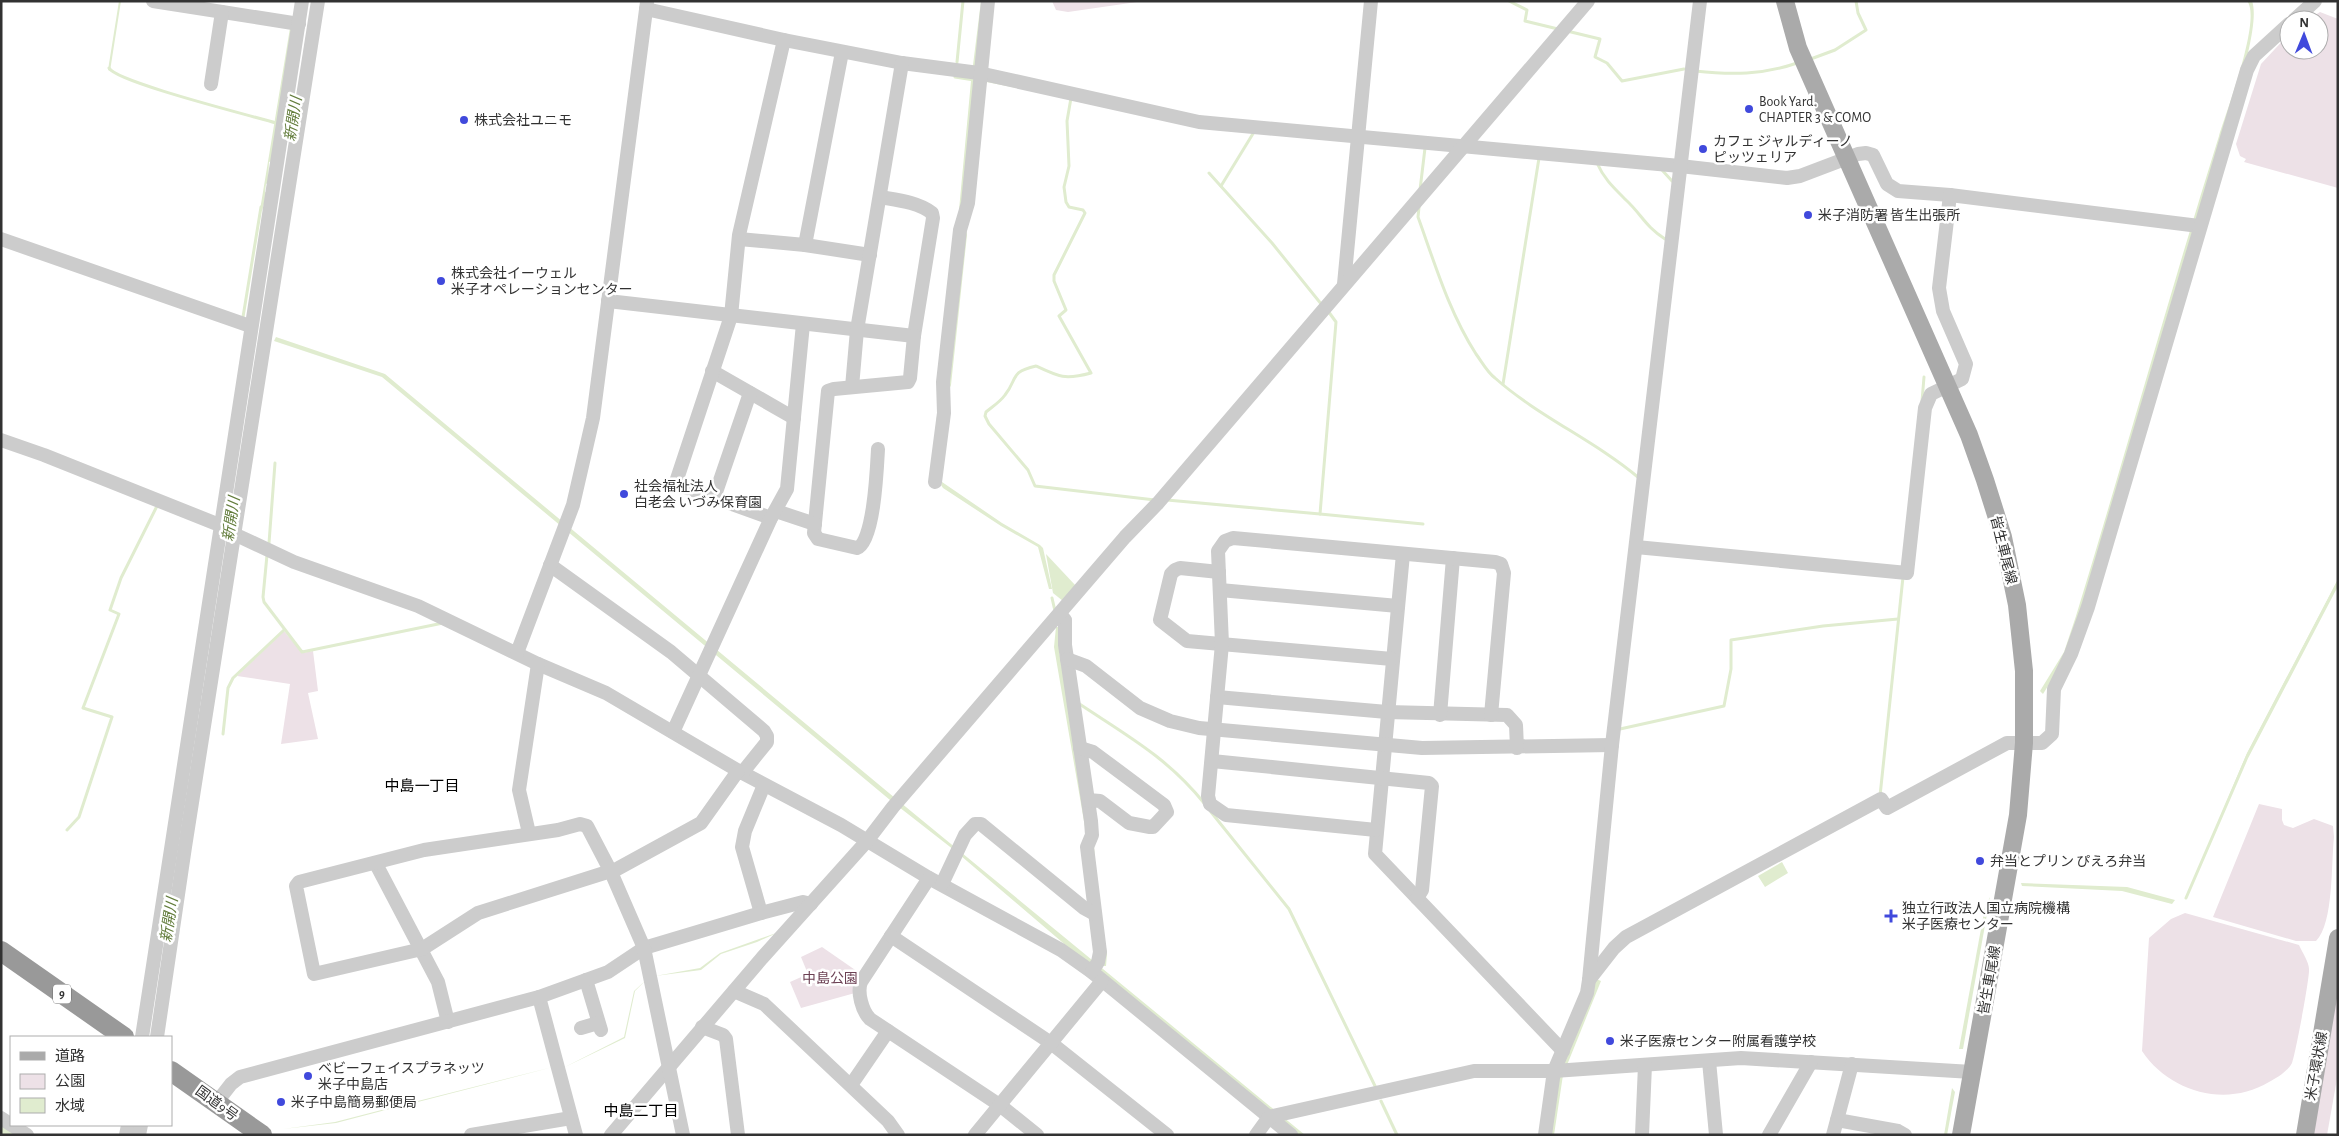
<svg xmlns="http://www.w3.org/2000/svg" width="2339" height="1136" font-family="'Alegreya Sans','Noto Sans JP',sans-serif">
<style>
.green{fill:#ede1e7}
.water{fill:#e0eccf}
.lines{fill:none;stroke-linecap:round;stroke-linejoin:round}
.stream{stroke:#e0eccf;stroke-width:3}
.river{stroke:#e0eccf;stroke-width:18}
.minor{stroke:#ccc;stroke-width:14}
.major{stroke:#aaa;stroke-width:18}
.highway{stroke:#999;stroke-width:20}
.poi-dot{fill:#4049dc;stroke:#fff;stroke-width:2}
.labels{text-anchor:middle;stroke-width:5;stroke-linejoin:round;paint-order:stroke}
.shield{fill:#fff;stroke:#707070;stroke-width:1}
.shield-label{font-size:12px;font-weight:bold;fill:#323232}
.poi-label{font-size:14px;fill:#323232;stroke:#fff;text-anchor:start}
.street-label{font-size:14px;fill:#323232;stroke:#fff}
.park-label{font-size:14px;fill:#6c4154;stroke:#fff}
.water-label{font-size:15px;font-style:italic;fill:#637d3c;stroke:#fff}
.neighbourhood-label{font-size:15px;fill:#000;stroke:#fff}
</style>
<rect width="100%" height="100%" fill="#fff"/>
<!-- green -->
<g class="green">
<path d="M1052 1H1144L1068 12 1056 10Z"/>
<path d="M2320 12 2338 19V188L2244 162 2246 159 2240 156 2236 144 2261 64 2289 34V50H2319V20H2307Z"/>
<path d="M284 631 302 653 313 651 318 691 308 693 318 739 281 744 290 684 237 676Z"/>
<path d="M2259 804 2282 809V820L2284 825 2293 828 2314 819 2333 826 2334 837C2331 863 2334 923 2316 941H2296L2213 917Z"/>
<path d="M2185 913 2299 945C2302 952 2309 962 2309 969 2310 977 2295 1056 2292 1063 2288 1071 2277 1078 2269 1082 2226 1108 2169 1092 2142 1051L2149 938 2171 919Z"/>
<path d="M822 947 861 974 855 993 801 1008 790 982 808 974 801 957Z"/>
<path d="M2338 969V1073L2327 1135H2310Z"/>
</g>
<!-- water -->
<g class="water">
<path d="M119 1H121L110 71 108 70Z"/>
<path d="M981 1 979 69 1058 96 976 80 963 210 967 235 951 385 942 408 930 478 938 407 962 235 959 210 971 81Z"/>
<path d="M2247 1H2252C2263 29 2220 145 2209 180 2177 283 2148 388 2118 492 2098 560 2083 634 2043 694L2040 691 2064 652 2076 616C2125 456 2169 295 2219 136 2226 113 2262 18 2247 1Z"/>
<path d="M290 28 293 29 272 161 269 162 268 183 266 184 265 192 267 193 262 211 260 210Z"/>
<path d="M276 337 385 374 895 798 1305 1135H1298L1076 954 954 850 890 800 382 377 274 341Z"/>
<path d="M942 482 1002 523 1040 545 1043 548 1052 589H1049L1038 547 1001 526 943 488 941 485Z"/>
<path d="M1046 554 1076 586 1063 601 1053 593Z"/>
<path d="M2338 579V581L2255 740 2188 893 2247 753Z"/>
<path d="M1056 627H1060L1059 651 1094 845 1097 894 1107 954 1106 966H1103L1086 833 1054 647Z"/>
<path d="M1782 862 1788 873 1765 887 1758 876Z"/>
<path d="M2021 883 2127 887 2175 900 2172 904 2122 891 2022 886Z"/>
<path d="M1990 897 1963 1049H1959L1985 907Z"/>
<path d="M779 932 757 942 721 954 701 970 655 976 700 968 720 953Z"/>
<path d="M1596 979 1601 981 1563 1075 1554 1135H1549L1562 1062Z"/>
<path d="M646 980 635 991 625 1038 563 1068 624 1037 634 991Z"/>
<path d="M553 1067 410 1104V1103Z"/>
<path d="M1952 1088 1955 1092 1947 1135H1944Z"/>
<path d="M397 1106V1107L336 1123 283 1129 335 1122Z"/>
</g>
<g class="lines">
<!-- stream -->
<g class="stream">
<path d="M1509 1 1527 10 1525 21 1558 29"/>
<path d="M1567 31 1600 39 1595 57 1607 63 1622 81 1684 69"/>
<path d="M1808 60 1835 50 1866 30 1858 13 1856 1"/>
<path d="M957 62 963 1"/>
<path d="M109 68C116 82 253 116 276 123"/>
<path d="M1695 71C1731 75 1763 75 1797 63"/>
<path d="M955 77 974 80"/>
<path d="M1071 98 1067 121 1069 166 1064 187 1066 202 1069 207 1083 210 1085 213 1054 275V281L1066 310 1059 316 1091 373C1065 380 1059 377 1036 366 1009 372 1018 379 1005 395 1000 402 992 407 986 412L985 416 989 424 1028 470 1035 486 1155 500"/>
<path d="M1597 163C1604 179 1614 188 1626 200 1642 215 1645 226 1665 239"/>
<path d="M1662 170 1672 181"/>
<path d="M1209 173 1272 243 1322 305"/>
<path d="M1221 186 1254 132"/>
<path d="M1420 190 1425 148"/>
<path d="M1419 207 1418 217C1435 264 1449 312 1476 354 1482 362 1487 372 1495 378 1539 417 1594 440 1639 478"/>
<path d="M1328 311 1336 322 1320 514 1423 524"/>
<path d="M243 317 261 207"/>
<path d="M1503 384 1539 158"/>
<path d="M1922 401 1924 377"/>
<path d="M1167 500 1320 514"/>
<path d="M269 543 275 463"/>
<path d="M267 555 263 597 264 602 302 652 443 623"/>
<path d="M1052 598 1055 611"/>
<path d="M1078 703C1126 735 1167 757 1204 803"/>
<path d="M1620 729 1724 706 1731 669V640L1823 626 1898 619"/>
<path d="M223 734 228 688 233 678 284 630"/>
<path d="M1880 796 1903 577"/>
<path d="M1211 812 1289 909 1375 1086"/>
<path d="M67 830 79 817 112 717 83 708 119 614 110 610 121 578 157 506"/>
<path d="M2186 898 2247 757 2338 583"/>
<path d="M1381 1101 1397 1135"/>
</g>
<!-- river -->
<path class="river" d="M1 1130 9 1135"/>
<!-- minor -->
<g class="minor">
<path d="M153 1 299 24"/>
<path d="M646 9 784 40 902 63 979 73 1199 122 1680 166 1787 178 1800 176 1858 154 1866 153 1873 155 1887 184 1898 191 1950 195 2199 226"/>
<path d="M2294 20 2315 1"/>
<path d="M211 84 222 12"/>
<path d="M1 239 250 326"/>
<path d="M739 239 805 245 842 52"/>
<path d="M805 245 870 255"/>
<path d="M1344 284 1371 1"/>
<path d="M608 301 914 336 933 218 932 213C918 202 897 200 880 197"/>
<path d="M712 371 794 418"/>
<path d="M852 387 857 330 902 63"/>
<path d="M1 440 44 455 222 526 234 534 294 562 418 606 538 664 606 693 737 770 841 825 929 878 1061 950 1092 972 1291 1135"/>
<path d="M878 449C877 467 874 543 857 548L818 539 814 533 828 391 834 389 908 382 910 378 914 336"/>
<path d="M935 482 944 413 943 382 960 230 968 203 988 1"/>
<path d="M714 498 750 393"/>
<path d="M776 511 815 524"/>
<path d="M771 518 679 485 676 482 731 316 739 235 784 40"/>
<path d="M1636 547 1907 573 1925 408 1931 394 1962 379 1966 364 1943 311 1939 288 1950 195"/>
<path d="M1403 554 1375 854 1563 1051"/>
<path d="M550 565 671 652 764 731 767 736V742L742 773"/>
<path d="M1219 572 1180 568 1175 570 1171 574 1160 620 1187 641 1392 659"/>
<path d="M1220 590 1398 606"/>
<path d="M1060 614 1065 620V645L1091 821 1092 835 1087 847 1100 952 1098 962 1092 972"/>
<path d="M517 653 573 505 593 418 647 2"/>
<path d="M1067 659 1086 666 1140 708 1170 721 1199 728 1422 748 1612 745"/>
<path d="M1217 697 1387 712 1507 715 1516 725 1517 748"/>
<path d="M1440 715 1453 558"/>
<path d="M673 732 771 518 787 489 803 324"/>
<path d="M1080 748 1093 752 1164 805 1167 812 1153 827H1150L1129 823 1100 801 1088 800"/>
<path d="M1212 761 1429 783 1432 786 1422 890 1417 898"/>
<path d="M1376 830 1226 815 1210 804 1208 796 1222 644 1218 551 1225 541 1233 538 1495 562 1501 564 1504 573 1491 715"/>
<path d="M529 833 519 790 538 664"/>
<path d="M376 864 438 982 448 1022"/>
<path d="M929 878 861 982C857 992 862 1011 870 1019L1001 1106 1037 1135"/>
<path d="M942 884 965 835 975 824H981L1084 908 1095 914"/>
<path d="M761 913 742 847 745 831 764 785"/>
<path d="M891 936 1051 1043 1167 1135"/>
<path d="M586 980 601 1030"/>
<path d="M1589 980 1614 948 1626 937 1881 799 1887 808 2007 743H2042L2052 734 2054 689 2071 654 2088 607 2247 70 2254 56 2289 24"/>
<path d="M734 991 764 1004 888 1121 898 1135"/>
<path d="M539 997 576 1135"/>
<path d="M702 1027 723 1035 726 1039 738 1135"/>
<path d="M581 1028 598 1023"/>
<path d="M142 1037 302 1"/>
<path d="M157 1037 185 847 318 1"/>
<path d="M1709 1061 1716 1135"/>
<path d="M851 1085 888 1031"/>
<path d="M217 1102 231 1084 240 1077 539 997 608 972 644 948 761 913 803 902 811 904"/>
<path d="M1 1118 27 1135"/>
<path d="M1837 1120 1898 1131 1905 1135"/>
<path d="M126 1135 128 1125"/>
<path d="M139 1135 141 1125"/>
<path d="M471 1135 571 1118"/>
<path d="M611 1135 762 958 867 841 893 807 1125 537 1158 503 1588 1"/>
<path d="M683 1135 644 948 611 872 587 826 580 824 558 830 424 850 299 882 296 886 314 974 422 949 478 913 617 869 701 823 738 771"/>
<path d="M975 1135 1102 981"/>
<path d="M1256 1135 1269 1117 1474 1071H1554L1741 1058 1972 1072"/>
<path d="M1545 1135 1554 1071 1587 993 1589 980 1612 745 1700 1"/>
<path d="M1642 1135 1645 1065"/>
<path d="M1769 1135 1811 1062"/>
<path d="M1833 1135 1852 1064"/>
</g>
<!-- major -->
<g class="major">
<path d="M1785 1 1798 48 1969 435 1985 480 2003 537 2017 605 2024 671V743L2018 815 1961 1135"/>
<path d="M2305 1135 2338 938"/>
</g>
<!-- highway -->
<g class="highway">
<path d="M1 951 124 1037"/>
<path d="M171 1071 262 1135"/>
</g>
</g>
<!-- markers -->
<g class="poi-dot">
<circle cx="1749" cy="109" r="5"/>
<circle cx="464" cy="120" r="5"/>
<circle cx="1703" cy="149" r="5"/>
<circle cx="1808" cy="215" r="5"/>
<circle cx="441" cy="281" r="5"/>
<circle cx="624" cy="494" r="5"/>
<circle cx="1980" cy="861" r="5"/>
<path d="M1888.5 908.5h5v5h5v5h-5v5h-5v-5h-5v-5h5z"/>
<circle cx="1610" cy="1041" r="5"/>
<circle cx="308" cy="1076" r="5"/>
<circle cx="281" cy="1102" r="5"/>
</g>
<g class="labels">
<!-- shield labels -->
<rect class="shield" x="53" y="984.5" width="18" height="19" rx="4"/>
<g class="shield-label">
<text x="62" y="998">9</text>
</g>
<!-- poi labels -->
<g class="poi-label">
<text x="1759" y="106">Book Yard.<tspan x="1759" dy="16">CHAPTER 3 &amp; COMO</tspan></text>
<text x="474" y="125">株式会社ユニモ</text>
<text x="1713" y="146">カフェ ジャルディーノ<tspan x="1713" dy="16">ピッツェリア</tspan></text>
<text x="1818" y="220">米子消防署 皆生出張所</text>
<text x="451" y="278">株式会社イーウェル<tspan x="451" dy="16">米子オペレーションセンター</tspan></text>
<text x="634" y="491">社会福祉法人<tspan x="634" dy="16">白老会 いづみ保育園</tspan></text>
<text x="1990" y="866">弁当とプリン ぴえろ弁当</text>
<text x="1902" y="913">独立行政法人国立病院機構<tspan x="1902" dy="16">米子医療センター</tspan></text>
<text x="1620" y="1046">米子医療センター附属看護学校</text>
<text x="318" y="1073">ベビーフェイスプラネッツ<tspan x="318" dy="16">米子中島店</tspan></text>
<text x="291" y="1107">米子中島簡易郵便局</text>
</g>
<!-- street labels -->
<g class="street-label">
<text transform="translate(2004 550) rotate(76)" y="5">皆生車尾線</text>
<text transform="translate(1989 980) rotate(-80)" y="5">皆生車尾線</text>
<text transform="translate(2316 1066) rotate(-80)" y="5">米子環状線</text>
<text transform="translate(217 1103) rotate(36)" y="5">国道9号</text>
</g>
<!-- park labels -->
<g class="park-label">
<text x="830" y="983">中島公園</text>
</g>
<!-- water labels -->
<g class="water-label">
<text transform="translate(293 119) rotate(-81)" y="5">新開川</text>
<text transform="translate(231 519) rotate(-81)" y="5">新開川</text>
<text transform="translate(169 920) rotate(-81)" y="5">新開川</text>
</g>
<!-- neighbourhood labels -->
<g class="neighbourhood-label">
<text x="422" y="791">中島一丁目</text>
<text x="641" y="1116">中島二丁目</text>
</g>
</g>
<!-- border -->
<rect width="2339" height="1136" fill="none" stroke="#323232" stroke-width="5"/>
<!-- legend -->
<rect x="10" y="1036" width="162" height="90" fill="#ffffff" stroke="#adadad"/>
<rect x="20" y="1052" width="25" height="8" fill="#aaaaaa" stroke="#adadad"/>
<text x="55" y="1061" font-size="15" fill="#323232">道路</text>
<rect x="20" y="1074" width="25" height="15" fill="#ede1e7" stroke="#adadad"/>
<text x="55" y="1086" font-size="15" fill="#323232">公園</text>
<rect x="20" y="1098" width="25" height="15" fill="#e0eccf" stroke="#adadad"/>
<text x="55" y="1111" font-size="15" fill="#323232">水域</text>
<!-- north arrow -->
<g transform="translate(2304 35) rotate(1)"><circle r="24" fill="#ffffff" stroke="#adadad"/>
<path d="M0-4L9 19L0 12L-9 19Z" fill="#4049dc"/>
<text y="-8" font-size="14" font-weight="bold" text-anchor="middle" fill="#323232">N</text>
</g>
</svg>
